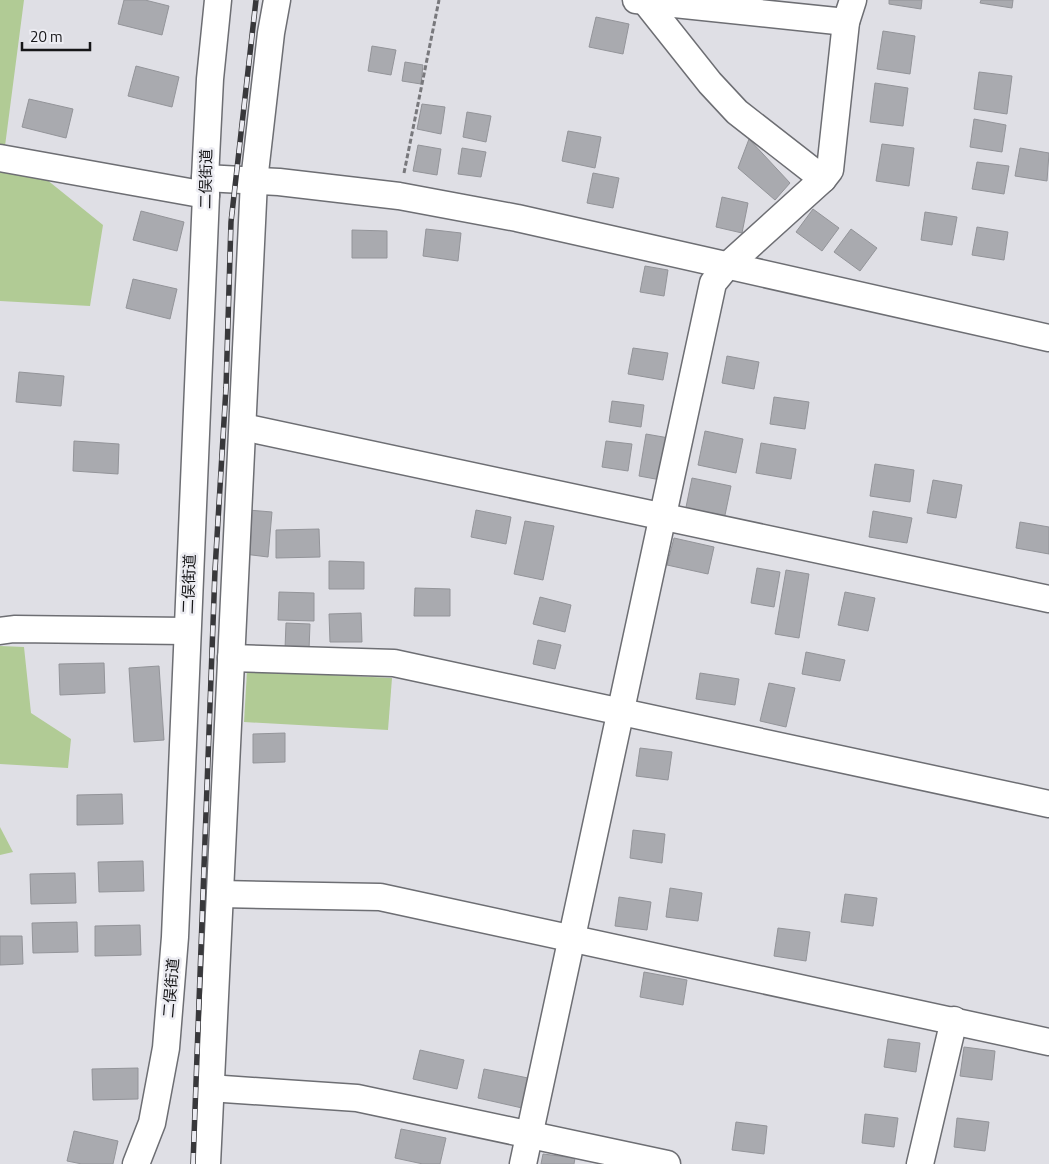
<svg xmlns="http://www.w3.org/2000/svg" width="1049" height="1164" font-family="'Titillium Web','Noto Sans JP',sans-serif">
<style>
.green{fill:#b1cb95}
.building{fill:#a9aaaf;stroke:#939499}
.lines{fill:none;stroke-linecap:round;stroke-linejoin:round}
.minor-casing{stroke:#6d6e73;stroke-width:29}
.path{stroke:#78787c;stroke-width:3;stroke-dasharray:5 2.5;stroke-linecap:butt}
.minor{stroke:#fff;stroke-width:26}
.rail-casing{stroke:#38383b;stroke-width:5.5}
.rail{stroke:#ececf2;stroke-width:4;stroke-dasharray:11;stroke-linecap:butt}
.labels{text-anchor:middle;stroke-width:5;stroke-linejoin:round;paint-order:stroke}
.street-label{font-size:15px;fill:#161618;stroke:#ececf2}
</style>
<rect width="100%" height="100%" fill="#dfdfe5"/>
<!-- green -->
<g class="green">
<path d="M0 0H24L5 146 103 225 90 306 0 301Z"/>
<path d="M0 646 24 647 31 713 71 739 68 768 0 764Z"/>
<path d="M247 671 392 678 388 730 244 722Z"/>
<path d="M0 827 13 852 0 855Z"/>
</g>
<!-- building -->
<g class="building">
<path d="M124 0H145L169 6 162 35 118 24Z"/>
<path d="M889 0H922L921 9 889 4Z"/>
<path d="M981 0H1013L1012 8 980 3Z"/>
<path d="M596 17 629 24 623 54 589 47Z"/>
<path d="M883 31 915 36 910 74 877 69Z"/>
<path d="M372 46 396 50 391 75 368 71Z"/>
<path d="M405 62 423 65 421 84 402 81Z"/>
<path d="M136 66 179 77 172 107 128 96Z"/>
<path d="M979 72 1012 76 1007 114 974 109Z"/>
<path d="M875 83 908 88 903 126 870 122Z"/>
<path d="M29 99 73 109 66 138 22 127Z"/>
<path d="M422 104 445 107 441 134 417 129Z"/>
<path d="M467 112 491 116 486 142 463 137Z"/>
<path d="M974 119 1006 125 1002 152 970 147Z"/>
<path d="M568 131 601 137 595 168 562 161Z"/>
<path d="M749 139 790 183 775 200 738 168Z"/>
<path d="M882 144 914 148 909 186 876 181Z"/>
<path d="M418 145 441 149 437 175 413 171Z"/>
<path d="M462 148 486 152 481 177 458 174Z"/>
<path d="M1020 148 1049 153 1047 181 1015 176Z"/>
<path d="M977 162 1009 166 1004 194 972 189Z"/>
<path d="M593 173 619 178 613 208 587 203Z"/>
<path d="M722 197 748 203 742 233 716 227Z"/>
<path d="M813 209 839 228 822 251 796 232Z"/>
<path d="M141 211 184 222 177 251 133 240Z"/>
<path d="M925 212 957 217 952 245 921 240Z"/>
<path d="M977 227 1008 232 1004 260 972 255Z"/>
<path d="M426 229 461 233 458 261 423 256Z"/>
<path d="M851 229 877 248 860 271 834 252Z"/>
<path d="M352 230 387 231V258H352Z"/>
<path d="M645 266 668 270 664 296 640 292Z"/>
<path d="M133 279 177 289 170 319 126 308Z"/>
<path d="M633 348 668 353 663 380 628 374Z"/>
<path d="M727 356 759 362 754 389 722 383Z"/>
<path d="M19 372 64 376 61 406 16 402Z"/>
<path d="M774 397 809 402 805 429 770 424Z"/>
<path d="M612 401 644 405 641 427 609 422Z"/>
<path d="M705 431 743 439 736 473 698 465Z"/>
<path d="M646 434 669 438 661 480 639 476Z"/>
<path d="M74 441 119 444 118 474 73 471Z"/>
<path d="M606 441 632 444 628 471 602 467Z"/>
<path d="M761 443 796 449 791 479 756 473Z"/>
<path d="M875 464 914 470 910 502 870 496Z"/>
<path d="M692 478 731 486 724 520 685 512Z"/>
<path d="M933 480 962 485 956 518 927 513Z"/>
<path d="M248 510 272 512 268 557 244 554Z"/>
<path d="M476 510 511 517 506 544 471 537Z"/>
<path d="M873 511 912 518 907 543 869 537Z"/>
<path d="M525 521 554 526 543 580 514 574Z"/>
<path d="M1020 522 1049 527V554L1016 548Z"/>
<path d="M319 529 320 557 276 558V530Z"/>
<path d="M674 538 714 547 708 574 667 565Z"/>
<path d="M329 561 364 562V589H329Z"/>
<path d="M757 568 780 572 774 607 751 603Z"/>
<path d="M786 570 809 574 799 638 775 634Z"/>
<path d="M415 588 450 589V616H414Z"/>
<path d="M279 592 314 593V621L278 620Z"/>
<path d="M845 592 875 598 868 631 838 625Z"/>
<path d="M540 597 571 605 565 632 533 624Z"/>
<path d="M361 613 362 642H330L329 614Z"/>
<path d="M286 623 310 624 309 650 285 649Z"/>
<path d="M538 640 561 645 555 669 533 664Z"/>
<path d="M806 652 845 660 840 681 802 674Z"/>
<path d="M104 663 105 693 60 695 59 664Z"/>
<path d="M159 666 164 740 134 742 129 668Z"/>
<path d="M700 673 739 679 735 705 696 699Z"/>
<path d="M769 683 795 688 786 727 760 721Z"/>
<path d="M285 733V762L253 763V734Z"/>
<path d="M640 748 672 752 668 780 636 776Z"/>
<path d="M122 794 123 824 77 825V795Z"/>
<path d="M633 830 665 834 662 863 630 858Z"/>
<path d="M143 861 144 891 99 892 98 862Z"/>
<path d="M75 873 76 903 31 904 30 874Z"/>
<path d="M670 888 702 893 698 921 666 917Z"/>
<path d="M845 894 877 898 873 926 841 922Z"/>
<path d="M619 897 651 902 647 930 615 926Z"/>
<path d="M77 922 78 952 33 953 32 923Z"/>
<path d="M140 925 141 955 95 956V926Z"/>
<path d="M778 928 810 932 806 961 774 956Z"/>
<path d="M0 936H22L23 964 0 965Z"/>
<path d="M644 972 687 980 683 1005 640 997Z"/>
<path d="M888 1039 920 1043 916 1072 884 1067Z"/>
<path d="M964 1047 995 1051 992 1080 960 1076Z"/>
<path d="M420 1050 464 1060 457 1089 413 1079Z"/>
<path d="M138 1068V1099L93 1100 92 1069Z"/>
<path d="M484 1069 528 1078 522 1108 478 1098Z"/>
<path d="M865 1114 898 1118 894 1147 862 1143Z"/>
<path d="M957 1118 989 1122 985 1151 954 1147Z"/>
<path d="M736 1122 767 1126 764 1154 732 1150Z"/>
<path d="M401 1129 446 1138 440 1164H423L395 1158Z"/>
<path d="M74 1131 118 1141 113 1164H82L67 1161Z"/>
<path d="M543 1154 575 1158 574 1164H541Z"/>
</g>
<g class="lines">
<!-- minor casing -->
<g class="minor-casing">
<g id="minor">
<path d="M636 0 846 22"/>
<path d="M644 0 710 83 737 112 823 179"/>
<path d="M0 158 206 195"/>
<path d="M205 178 279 182 399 196 517 218 1049 338"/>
<path d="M243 427 1049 599"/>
<path d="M0 631 14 629 187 631"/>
<path d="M231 658 394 663 1049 804"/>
<path d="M220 894 380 897 1049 1042"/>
<path d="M209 1088 357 1098 667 1164"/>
<path d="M136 1164 152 1123 166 1048 175 937 206 195 205 178 210 79 218 0"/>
<path d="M207 1164 254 181 271 33 277 0"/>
<path d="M523 1164 713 283 727 266 823 179 830 170 846 22 853 0"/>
<path d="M920 1164 954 1020"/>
</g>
</g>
<!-- path -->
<path class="path" d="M404 173 439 0"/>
<!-- minor -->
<use href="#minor" class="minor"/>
<!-- rail casing -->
<g class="rail-casing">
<path id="rail" d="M193 1164 215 570 226 388 231 222 256 0"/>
</g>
<!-- rail -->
<use href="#rail" class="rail"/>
</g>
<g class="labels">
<!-- street labels -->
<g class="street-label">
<text transform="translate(206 179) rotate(-89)" y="5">二俣街道</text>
<text transform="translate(189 584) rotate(-88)" y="5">二俣街道</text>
<text transform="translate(171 988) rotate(-85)" y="5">二俣街道</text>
</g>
</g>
<!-- scale -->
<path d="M22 42v8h68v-8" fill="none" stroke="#161618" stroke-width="2.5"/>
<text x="30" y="42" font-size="15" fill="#161618" stroke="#ececf2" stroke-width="4" paint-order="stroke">20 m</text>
</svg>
